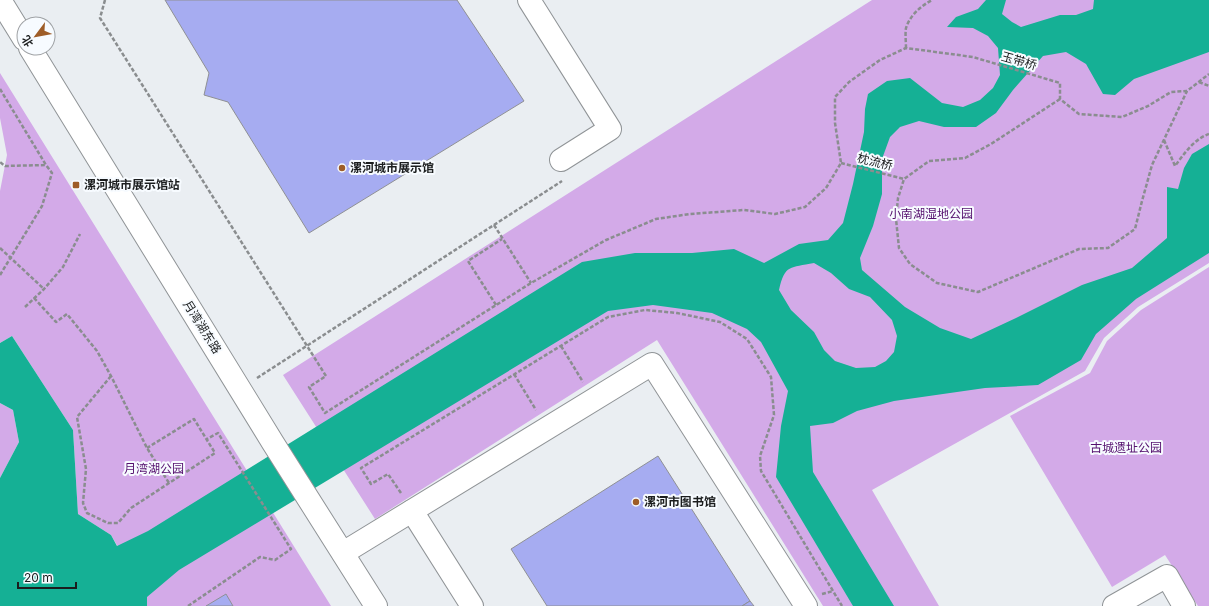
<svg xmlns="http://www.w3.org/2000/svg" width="1209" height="606" font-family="Inter,'Noto Sans SC',sans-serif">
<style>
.green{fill:#d3aae8}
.water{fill:#15b095;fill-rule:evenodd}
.building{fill:#a6acf1;stroke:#8f9094}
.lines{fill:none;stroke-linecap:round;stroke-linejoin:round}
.minor-casing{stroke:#909497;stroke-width:24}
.path{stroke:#8a8d8f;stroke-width:2.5;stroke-dasharray:4 2;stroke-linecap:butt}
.minor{stroke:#fff;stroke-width:22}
.poi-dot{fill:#9e5d28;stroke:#f7fbff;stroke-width:1.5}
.labels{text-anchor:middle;stroke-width:4;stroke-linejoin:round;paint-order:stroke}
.street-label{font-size:12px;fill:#1b1d1e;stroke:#f7fbff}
.poi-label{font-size:12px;font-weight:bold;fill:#1b1d1e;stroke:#f7fbff;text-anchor:start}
.park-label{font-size:12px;fill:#540f6e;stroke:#f7fbff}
</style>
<rect width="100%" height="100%" fill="#eaeef2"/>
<!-- green -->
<g class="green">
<path d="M872 0H1209V263L1138 307 1104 338 1085 371 872 490 939 606H823L657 340 375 519 283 375Z"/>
<path d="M0 73 331 606H147V597L111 535 78 514 73 430 12 336 0 343V191L7 155 0 118Z"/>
<path d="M1209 267V606H1198L1165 555 1112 587 1010 416 1090 373 1107 341 1141 310Z"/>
<path d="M0 403 13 410 19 442 0 478Z"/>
</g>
<!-- water -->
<path class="water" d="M986 0H1006L1002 14 1012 22 1021 27 1060 15H1076L1093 9 1094 0H1209V52L1134 79 1115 95 1103 94 1086 64 1066 52 1043 56 1013 90 996 113 976 127H944L919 121 900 127 890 137 882 159V194L873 226 860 258 862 270 905 307 940 328 971 339 1016 318 1082 285 1132 268 1167 238V187L1178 189 1184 168 1192 154 1209 144V253L1136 299 1096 334 1081 360 1038 385 985 388 894 401 857 411 833 423 810 426 813 472 894 606H853L776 477 781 426 788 391 761 342 747 329 712 313 653 305 608 311 179 570 147 597V606H0V478L19 442 13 410 0 403V343L12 336 73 430 78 514 111 535 117 546 148 531 582 262 635 253H692L734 249 764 263 799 244 828 240 843 223 853 184 864 132 865 109 868 94 887 81 910 78 942 103 963 107 980 100 993 88 1000 75 998 48 988 36 973 28 947 27 956 17 978 9ZM814 263 831 273 849 289 870 297 892 320 897 336 894 352 886 361 875 367 856 368 835 361 824 350 814 332 791 310 779 290C785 264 790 268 814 263Z"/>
<!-- building -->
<g class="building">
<path d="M165 0H457L524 101 309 233 228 102 204 95 209 73Z"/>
<path d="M658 456 750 601 742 606H547L511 549Z"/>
<path d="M226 594 233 606H206Z"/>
<path d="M750 601 754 606H742Z"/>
</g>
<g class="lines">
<!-- minor casing -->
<g class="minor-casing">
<g id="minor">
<path d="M0 0 24 39"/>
<path d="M529 0 610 129 561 160"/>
<path d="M30 48 273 443 376 606"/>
<path d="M412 511 472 606"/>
<path d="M343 553 652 364 806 606"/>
<path d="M1114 606 1167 576 1184 606"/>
</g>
</g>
<!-- path -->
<g class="path">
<path d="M105 0 100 18 326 376 309 387 325 413 531 283 606 240 656 219 690 214 744 210 775 214 805 207 826 188 841 163 835 123V97L849 82 880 60 906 48 973 57 1060 83V99L1079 114 1122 117 1148 106 1171 92 1187 91 1209 74"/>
<path d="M906 48C906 42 905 34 906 28 910 15 921 6 932 0"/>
<path d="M1199 82 1209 86"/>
<path d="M0 89 46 165 5 166 0 162"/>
<path d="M1060 99 991 144 965 158 929 161 904 179 898 198 896 219 899 248 910 264 937 283 978 292 1079 249 1108 248 1135 229 1142 201 1152 165 1187 91"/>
<path d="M1164 140 1175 166C1184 154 1194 139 1209 134"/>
<path d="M841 163 904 179"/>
<path d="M494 225 531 283"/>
<path d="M0 248 44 289"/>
<path d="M0 275 42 206 52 173 46 165"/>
<path d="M34 298 56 322 67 314 97 351 111 376 147 448 169 483"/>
<path d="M496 305 468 261 502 239"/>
<path d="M25 307 44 289 63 267 80 234"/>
<path d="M561 346 583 382"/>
<path d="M514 374 536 410"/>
<path d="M111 376 77 417 86 469 83 503 87 513 108 523H118L131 508 215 453 194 419 147 448"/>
<path d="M257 378 562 181"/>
<path d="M401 493 388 474 371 484 361 468 608 317 645 310 677 313 720 322 747 339 771 377 774 415 760 456 761 471 842 606"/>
<path d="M822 594 833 591"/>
<path d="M188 606 260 557 275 560 291 549 218 433 207 439"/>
</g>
<!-- minor -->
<use href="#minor" class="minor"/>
</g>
<!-- markers -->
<g class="poi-dot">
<circle cx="342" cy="168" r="4"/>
<rect x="72" y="181" width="8" height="8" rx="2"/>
<circle cx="636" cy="502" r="4"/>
</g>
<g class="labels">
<!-- street labels -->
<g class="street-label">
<text transform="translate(1019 61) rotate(16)" y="4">玉带桥</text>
<text transform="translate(875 162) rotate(14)" y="4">枕流桥</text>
<text transform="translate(202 327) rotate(58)" y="4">月湾湖东路</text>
</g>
<!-- poi labels -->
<g class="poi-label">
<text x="350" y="172">漯河城市展示馆</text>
<text x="84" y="189">漯河城市展示馆站</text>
<text x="644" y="506">漯河市图书馆</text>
</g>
<!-- park labels -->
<g class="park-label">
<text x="931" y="218">小南湖湿地公园</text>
<text x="1126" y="452">古城遗址公园</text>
<text x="154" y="473">月湾湖公园</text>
</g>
</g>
<!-- north arrow -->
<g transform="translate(36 36) rotate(238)"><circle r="19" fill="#f7fbff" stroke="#9fa2a5"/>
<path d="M0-3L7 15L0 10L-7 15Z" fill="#9e5d28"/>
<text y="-6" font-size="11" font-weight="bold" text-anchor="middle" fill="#1b1d1e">北</text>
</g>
<!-- scale -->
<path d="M18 582v6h58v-6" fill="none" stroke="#1b1d1e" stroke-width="2"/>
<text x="24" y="582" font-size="12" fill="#1b1d1e" stroke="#f7fbff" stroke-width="3" paint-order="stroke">20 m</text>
</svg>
